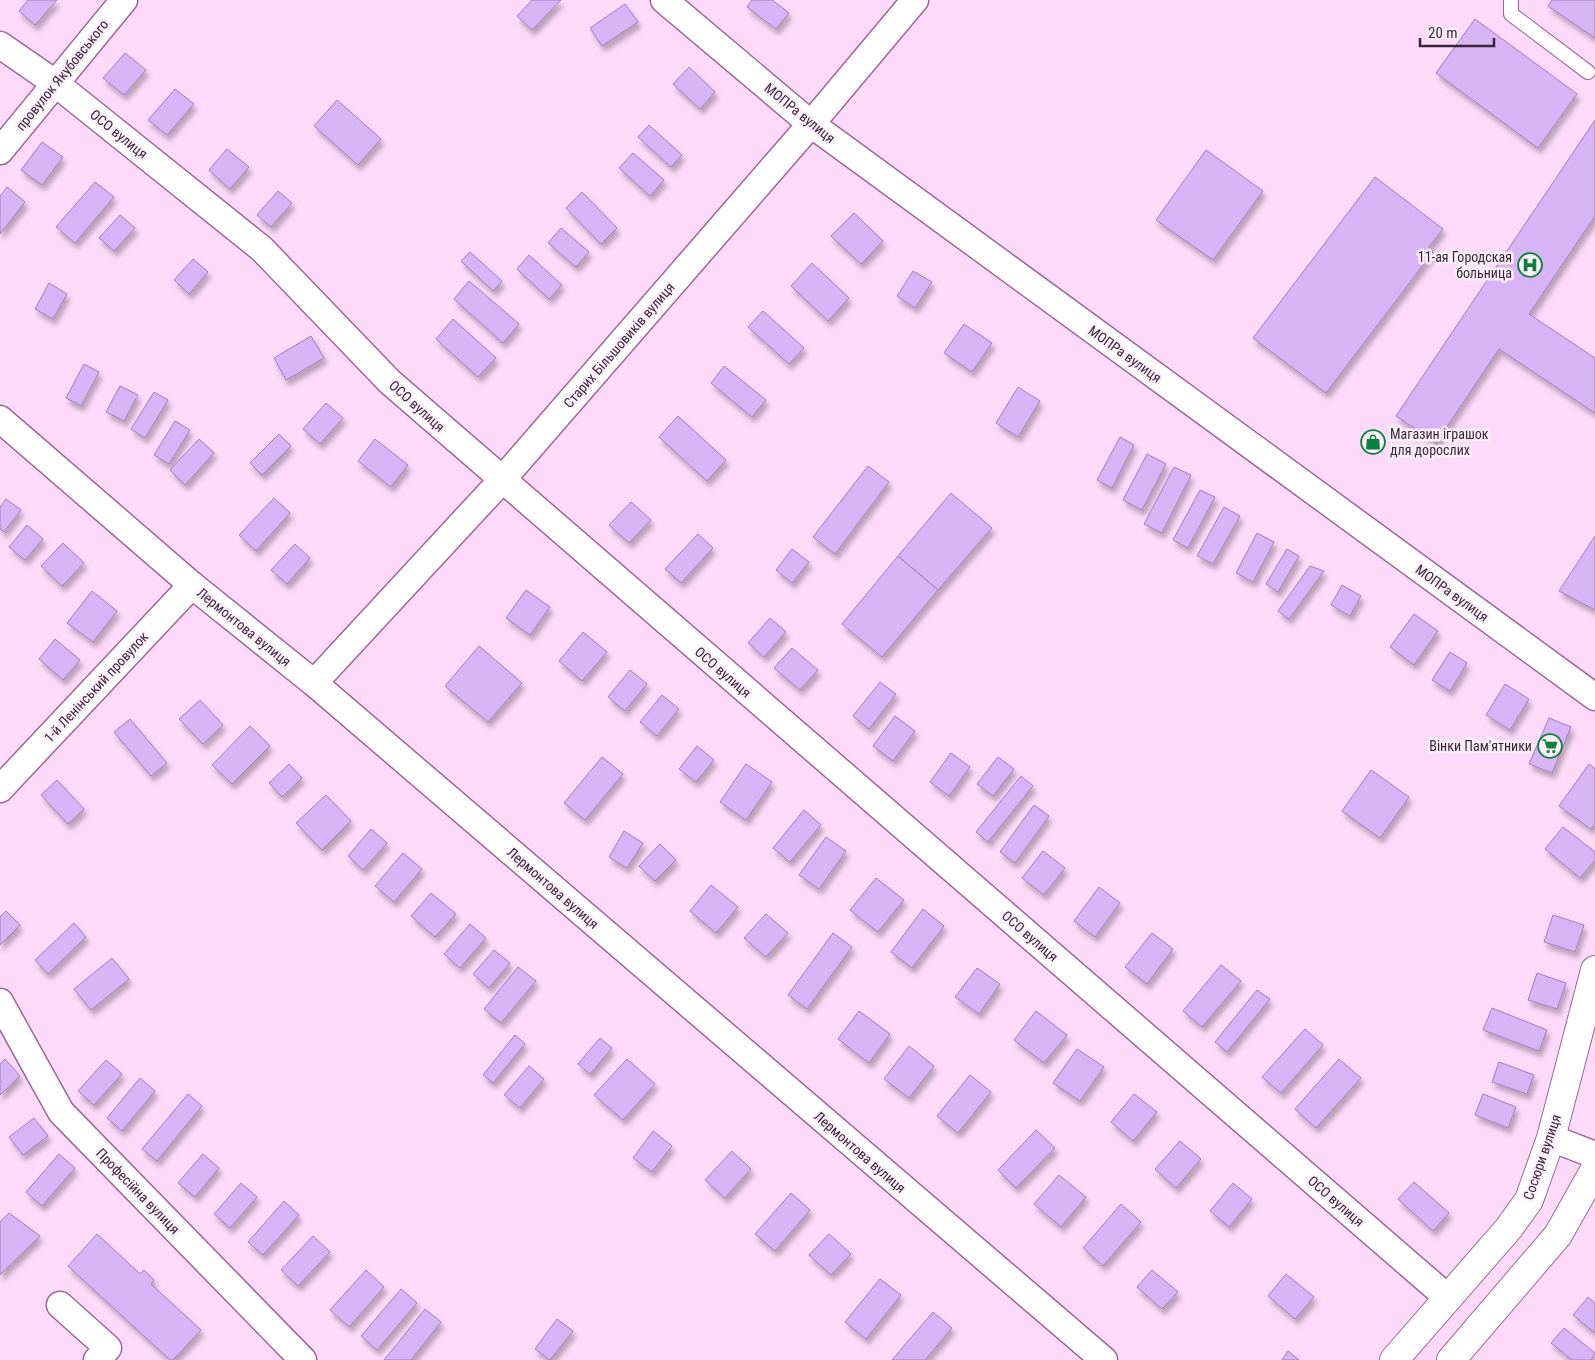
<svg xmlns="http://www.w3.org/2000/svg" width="1595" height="1360" font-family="'Roboto Condensed',sans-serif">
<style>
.building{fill:#d8b3f5;stroke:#a17ebb;filter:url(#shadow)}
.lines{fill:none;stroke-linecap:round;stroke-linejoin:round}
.lane-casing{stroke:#9d6798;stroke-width:16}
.street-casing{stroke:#9d6798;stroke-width:29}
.secondary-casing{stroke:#9d6798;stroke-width:30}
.lane{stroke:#fff;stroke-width:14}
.street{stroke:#fff;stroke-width:26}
.secondary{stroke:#fff;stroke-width:28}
.labels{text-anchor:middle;stroke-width:5;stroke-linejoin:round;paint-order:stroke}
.street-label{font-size:14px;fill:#3c253a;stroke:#fcf0fb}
.poi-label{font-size:14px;fill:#3c253a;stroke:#fcf0fb;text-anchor:end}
</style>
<defs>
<filter id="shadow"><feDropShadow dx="3" dy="5.5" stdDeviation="2.5" flood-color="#0004"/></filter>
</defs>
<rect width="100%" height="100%" fill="#fedafa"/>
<!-- building -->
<g class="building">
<path d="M28 0H57L35 25 19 11Z"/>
<path d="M532 0H561L532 30 517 16Z"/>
<path d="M752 0H772L789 13 776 29 747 7Z"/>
<path d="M1552 0H1595V38L1548 6Z"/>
<path d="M625 4 638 22 602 46 590 28Z"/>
<path d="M1475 19 1577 94 1538 148 1436 73Z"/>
<path d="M125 53 146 70 124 95 103 78Z"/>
<path d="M689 67 715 92 700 109 673 84Z"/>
<path d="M175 89 194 104 167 135 148 120Z"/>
<path d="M337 100 381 139 358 165 314 126Z"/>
<path d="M1595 120V216L1529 314 1595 358V413L1499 349 1436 443 1396 416Z"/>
<path d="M649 125 682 155 671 167 638 137Z"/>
<path d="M42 142 63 157 42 185 21 170Z"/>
<path d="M227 149 249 167 230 189 209 170Z"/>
<path d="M1206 150 1263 191 1213 260 1156 220Z"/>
<path d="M633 153 664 180 650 196 619 168Z"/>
<path d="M1375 177 1443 229 1428 248 1433 252 1326 393 1253 338Z"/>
<path d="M95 182 114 197 75 243 56 227Z"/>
<path d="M7 187 25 202 0 234V196Z"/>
<path d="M278 191 292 203 271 227 257 215Z"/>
<path d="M582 192 617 228 601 244 566 208Z"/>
<path d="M854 213 883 241 861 264 831 236Z"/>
<path d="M120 215 135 228 114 251 99 238Z"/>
<path d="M561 228 589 252 576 267 548 243Z"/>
<path d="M470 252 502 281 493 291 461 261Z"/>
<path d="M529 255 562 285 549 299 517 269Z"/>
<path d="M193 259 208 272 189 294 174 280Z"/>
<path d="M812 263 849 298 828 321 791 286Z"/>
<path d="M913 271 932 282 915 308 897 296Z"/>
<path d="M469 281 519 324 503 343 454 299Z"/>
<path d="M49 283 67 294 53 319 35 309Z"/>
<path d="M763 311 804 348 789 364 748 327Z"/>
<path d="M453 319 496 358 478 377 436 339Z"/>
<path d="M964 324 992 343 972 372 944 353Z"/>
<path d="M311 336 324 358 286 380 274 358Z"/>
<path d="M84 364 99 372 81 406 66 398Z"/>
<path d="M724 366 766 400 752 417 711 383Z"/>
<path d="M120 386 138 395 124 421 106 412Z"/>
<path d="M1018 387 1040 401 1018 437 996 423Z"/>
<path d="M154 392 168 400 145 438 131 429Z"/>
<path d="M326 403 343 418 320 444 303 429Z"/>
<path d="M678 416 726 460 707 481 659 437Z"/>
<path d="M175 421 190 430 169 464 154 455Z"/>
<path d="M279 434 291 446 262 475 250 463Z"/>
<path d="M1120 437 1134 445 1112 488 1097 480Z"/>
<path d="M199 439 214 453 185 485 170 470Z"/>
<path d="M375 439 408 465 391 487 358 461Z"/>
<path d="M1147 454 1166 464 1142 510 1123 500Z"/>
<path d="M868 466 889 482 835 554 813 537Z"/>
<path d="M1174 467 1191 475 1162 533 1144 524Z"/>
<path d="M1200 490 1215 497 1188 548 1173 540Z"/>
<path d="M951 493 992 528 938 590 898 556Z"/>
<path d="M274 498 290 513 256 551 239 535Z"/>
<path d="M6 499 21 510 4 532 0 529V507Z"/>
<path d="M631 502 651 520 629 543 609 525Z"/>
<path d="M1224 507 1240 516 1213 564 1197 556Z"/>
<path d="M27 525 43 539 25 560 9 547Z"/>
<path d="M1257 533 1274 542 1253 582 1236 573Z"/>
<path d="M698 534 713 548 681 583 665 569Z"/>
<path d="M1595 536V610L1559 591Z"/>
<path d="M63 543 84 563 62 586 41 566Z"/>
<path d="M295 544 310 558 287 584 271 570Z"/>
<path d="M792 549 809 562 792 583 776 570Z"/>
<path d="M1287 549 1299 556 1278 592 1266 584Z"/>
<path d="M898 556 938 590 882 657 842 624Z"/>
<path d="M1310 566 1324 571 1289 619 1278 611Z"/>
<path d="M1342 585 1361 596 1350 616 1331 605Z"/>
<path d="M526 590 550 607 530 635 506 618Z"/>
<path d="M92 591 117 611 93 642 67 623Z"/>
<path d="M1414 614 1438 631 1414 665 1390 647Z"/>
<path d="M770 618 786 632 764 657 748 643Z"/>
<path d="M583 632 607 652 582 681 559 661Z"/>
<path d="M55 639 80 660 63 680 39 659Z"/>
<path d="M479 646 522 683 488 722 445 686Z"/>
<path d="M792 648 818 670 800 690 774 668Z"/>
<path d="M1450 652 1467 663 1450 691 1432 680Z"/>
<path d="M630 670 647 684 625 711 608 697Z"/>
<path d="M880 682 896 694 869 729 853 716Z"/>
<path d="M1505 684 1529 699 1510 730 1486 715Z"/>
<path d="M662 695 679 709 657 736 640 722Z"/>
<path d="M200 700 223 725 203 744 179 719Z"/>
<path d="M895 716 915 731 893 761 873 746Z"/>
<path d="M1549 718 1571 727 1552 773 1529 764Z"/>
<path d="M130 719 167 763 151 776 114 732Z"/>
<path d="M250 726 270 746 232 784 212 765Z"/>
<path d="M697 746 714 760 696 782 679 769Z"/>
<path d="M951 753 970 767 949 796 930 782Z"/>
<path d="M602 757 623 774 585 820 564 803Z"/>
<path d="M998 757 1014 769 993 796 977 784Z"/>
<path d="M289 764 302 778 282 797 269 783Z"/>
<path d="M746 764 772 782 746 820 720 802Z"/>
<path d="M1589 764 1595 769V824L1591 829 1559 806Z"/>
<path d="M1371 770 1409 797 1380 838 1342 811Z"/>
<path d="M1021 776 1033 786 988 842 976 832Z"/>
<path d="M57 780 84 809 68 824 41 795Z"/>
<path d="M326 795 351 821 322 850 296 823Z"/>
<path d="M1034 805 1049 816 1015 863 1000 852Z"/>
<path d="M804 810 821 825 790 862 773 848Z"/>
<path d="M1563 827 1595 852V860L1580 878 1545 849Z"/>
<path d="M371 829 387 843 363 870 348 856Z"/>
<path d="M624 831 643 843 627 868 609 857Z"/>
<path d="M826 837 846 851 819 889 799 875Z"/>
<path d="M660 844 676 860 655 881 639 866Z"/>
<path d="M1043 851 1065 868 1044 895 1022 878Z"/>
<path d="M403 853 422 869 394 902 375 886Z"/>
<path d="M876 878 904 900 878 932 850 910Z"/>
<path d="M711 885 738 907 716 933 690 911Z"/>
<path d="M1099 887 1120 903 1095 937 1074 921Z"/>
<path d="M431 893 456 914 435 937 411 916Z"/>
<path d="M923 909 944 926 912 968 891 952Z"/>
<path d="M6 911 20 925 0 945V917Z"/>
<path d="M766 914 788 933 766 957 744 938Z"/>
<path d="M1553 915 1584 925 1575 952 1544 942Z"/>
<path d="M74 923 86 937 48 974 35 960Z"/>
<path d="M470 924 486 938 460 968 444 954Z"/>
<path d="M833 933 852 947 807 1009 788 995Z"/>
<path d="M1152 933 1173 949 1147 984 1125 967Z"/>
<path d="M494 950 510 963 489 988 473 974Z"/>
<path d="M112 958 129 979 91 1010 74 989Z"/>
<path d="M1221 965 1241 981 1202 1027 1183 1011Z"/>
<path d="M518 967 536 981 501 1023 484 1009Z"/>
<path d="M977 968 1000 984 979 1014 955 997Z"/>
<path d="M1537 973 1566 983 1557 1009 1528 1000Z"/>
<path d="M1257 990 1270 999 1227 1052 1215 1042Z"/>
<path d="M1492 1008 1547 1030 1539 1051 1483 1030Z"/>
<path d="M859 1011 890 1034 869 1063 838 1039Z"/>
<path d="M1036 1011 1067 1035 1044 1063 1014 1040Z"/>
<path d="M1305 1029 1323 1045 1281 1093 1262 1077Z"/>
<path d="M515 1035 525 1044 493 1083 483 1075Z"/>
<path d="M600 1038 612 1048 590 1074 578 1064Z"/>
<path d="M909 1046 934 1066 909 1098 884 1079Z"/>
<path d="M1077 1049 1104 1067 1080 1101 1053 1083Z"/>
<path d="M5 1059 20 1076 0 1095V1064Z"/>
<path d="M627 1059 655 1084 623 1120 594 1095Z"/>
<path d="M1339 1059 1361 1078 1316 1128 1295 1109Z"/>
<path d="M106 1060 122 1074 94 1105 78 1091Z"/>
<path d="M1499 1062 1534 1075 1527 1094 1492 1082Z"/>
<path d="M529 1066 544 1079 520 1108 504 1095Z"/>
<path d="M970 1075 991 1092 958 1133 937 1116Z"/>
<path d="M140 1078 155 1091 122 1131 107 1118Z"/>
<path d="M188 1094 202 1106 157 1161 142 1149Z"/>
<path d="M1134 1094 1157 1112 1133 1141 1111 1122Z"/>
<path d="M1483 1094 1516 1107 1508 1128 1475 1115Z"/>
<path d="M34 1118 48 1136 23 1155 9 1137Z"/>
<path d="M1036 1130 1055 1148 1016 1188 998 1170Z"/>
<path d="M653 1131 672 1146 652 1172 633 1158Z"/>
<path d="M1180 1141 1201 1159 1176 1188 1155 1169Z"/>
<path d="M732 1151 751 1169 725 1198 705 1180Z"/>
<path d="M59 1154 75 1168 42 1206 26 1192Z"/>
<path d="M203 1154 219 1168 195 1197 178 1183Z"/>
<path d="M1059 1175 1086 1197 1061 1227 1034 1204Z"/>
<path d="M1414 1182 1449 1213 1433 1231 1398 1199Z"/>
<path d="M241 1183 257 1197 230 1228 214 1214Z"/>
<path d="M1233 1183 1252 1199 1229 1227 1210 1211Z"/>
<path d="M791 1193 810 1210 775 1251 755 1234Z"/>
<path d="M284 1201 299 1215 263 1255 248 1242Z"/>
<path d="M1121 1204 1141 1222 1103 1266 1083 1248Z"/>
<path d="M9 1213 40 1236 0 1275V1222Z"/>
<path d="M97 1234 140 1274 144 1270 154 1280 151 1284 201 1330 173 1360H170L68 1266Z"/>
<path d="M829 1234 851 1254 831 1275 809 1255Z"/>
<path d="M313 1236 330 1252 298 1286 281 1270Z"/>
<path d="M366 1270 384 1287 349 1327 330 1310Z"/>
<path d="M1152 1270 1178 1292 1162 1309 1137 1287Z"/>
<path d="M1286 1274 1314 1297 1295 1319 1268 1296Z"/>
<path d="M880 1279 901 1295 866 1339 845 1322Z"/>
<path d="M401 1289 417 1303 377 1350 361 1336Z"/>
<path d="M1588 1297 1595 1303V1333L1573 1315Z"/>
<path d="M425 1309 441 1322 411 1360H384Z"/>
<path d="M933 1312 952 1328 925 1360H892Z"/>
<path d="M557 1319 573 1331 550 1360 535 1349Z"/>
<path d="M1564 1328 1595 1353 1591 1360H1572L1551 1343Z"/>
<path d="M1288 1351 1299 1360H1282Z"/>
</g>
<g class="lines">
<!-- lane casing -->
<g class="lane-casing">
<path id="lane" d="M1511 0V14L1588 72"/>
</g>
<!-- street casing -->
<g class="street-casing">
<g id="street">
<path d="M664 0 811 124 1595 697"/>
<path d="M0 45 55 83 262 249 390 382 1448 1298"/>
<path d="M0 151 124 0"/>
<path d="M0 419 192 585 314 683 1104 1360"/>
<path d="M314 683 501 481 811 124 915 0"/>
<path d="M0 789 192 585"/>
<path d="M0 1002 61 1112 303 1360"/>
<path d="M1551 1138 1595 1155"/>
<path d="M60 1305 108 1348 97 1360"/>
</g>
</g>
<!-- secondary casing -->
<g class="secondary-casing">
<g id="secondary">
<path d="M1394 1360 1509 1228 1529 1200 1551 1138 1595 970"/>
<path d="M1451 1360 1558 1235 1595 1169"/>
</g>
</g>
<!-- lane -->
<use href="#lane" class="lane"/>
<!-- street -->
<use href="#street" class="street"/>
<!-- secondary -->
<use href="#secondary" class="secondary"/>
</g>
<!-- icons -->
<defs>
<g id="hospital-ring" transform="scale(1.25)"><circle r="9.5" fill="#fcf0fb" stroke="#0a823b" stroke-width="1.5"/><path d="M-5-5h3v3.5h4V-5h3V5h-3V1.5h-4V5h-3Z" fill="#0a823b"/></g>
<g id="shop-ring" transform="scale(1.25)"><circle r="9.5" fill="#fcf0fb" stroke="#0a823b" stroke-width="1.5"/><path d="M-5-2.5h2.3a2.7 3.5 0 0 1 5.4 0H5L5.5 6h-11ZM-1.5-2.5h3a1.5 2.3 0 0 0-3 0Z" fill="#0a823b"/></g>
<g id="supermarket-ring" transform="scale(1.25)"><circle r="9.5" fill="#fcf0fb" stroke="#0a823b" stroke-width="1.5"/><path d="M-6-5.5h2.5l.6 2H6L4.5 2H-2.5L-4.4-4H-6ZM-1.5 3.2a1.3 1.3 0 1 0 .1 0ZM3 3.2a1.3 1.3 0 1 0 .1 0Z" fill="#0a823b"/></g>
</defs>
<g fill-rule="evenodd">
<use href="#hospital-ring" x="1530" y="265"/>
<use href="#shop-ring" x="1373" y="442"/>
<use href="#supermarket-ring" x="1550" y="746"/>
</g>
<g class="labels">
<!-- street labels -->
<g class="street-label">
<text transform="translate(62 75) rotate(-51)" y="5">провулок Якубовського</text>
<text transform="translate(800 113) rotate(39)" y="5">МОПРа вулиця</text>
<text transform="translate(119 134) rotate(39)" y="5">ОСО вулиця</text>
<text transform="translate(619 345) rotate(-49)" y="5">Старих Більшовиків вулиця</text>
<text transform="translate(1125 354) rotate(36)" y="5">МОПРа вулиця</text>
<text transform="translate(417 406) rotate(42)" y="5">ОСО вулиця</text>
<text transform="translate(1452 593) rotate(36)" y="5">МОПРа вулиця</text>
<text transform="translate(244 627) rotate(39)" y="5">Лермонтова вулиця</text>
<text transform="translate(723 672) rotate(41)" y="5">ОСО вулиця</text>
<text transform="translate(96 687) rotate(-47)" y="5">1-й Ленінський провулок</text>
<text transform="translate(553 888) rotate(41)" y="5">Лермонтова вулиця</text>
<text transform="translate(1030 936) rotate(41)" y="5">ОСО вулиця</text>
<text transform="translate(860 1152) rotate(41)" y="5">Лермонтова вулиця</text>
<text transform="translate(1542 1157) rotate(-71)" y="5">Сосюри вулиця</text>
<text transform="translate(138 1191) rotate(46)" y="5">Професійна вулиця</text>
<text transform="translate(1336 1201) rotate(41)" y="5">ОСО вулиця</text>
</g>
<!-- poi labels -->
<g class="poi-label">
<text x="1512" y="262">11-ая Городская<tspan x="1512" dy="16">больница</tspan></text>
<text x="1390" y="439" text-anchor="start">Магазин іграшок<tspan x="1390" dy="16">для дорослих</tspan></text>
<text x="1532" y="751">Вінки Пам'ятники</text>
</g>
</g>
<!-- scale -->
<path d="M1420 38v8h74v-8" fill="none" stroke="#3c253a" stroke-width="2.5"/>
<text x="1428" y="38" font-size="15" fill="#3c253a" stroke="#fcf0fb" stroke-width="4" paint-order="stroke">20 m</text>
</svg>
